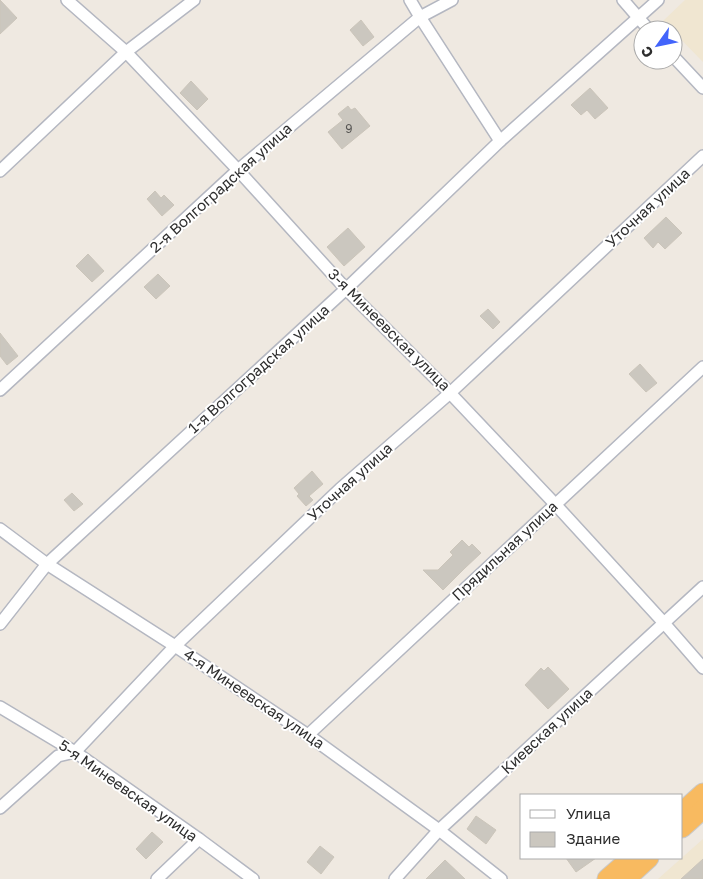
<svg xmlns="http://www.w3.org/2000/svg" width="703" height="879" font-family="'Golos Text',sans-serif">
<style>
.education{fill:#f0e6d1}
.building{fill:#cbc7bf;stroke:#cbc5ba}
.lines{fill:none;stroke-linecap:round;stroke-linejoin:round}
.minor-casing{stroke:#b4b7c1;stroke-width:14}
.trunk-casing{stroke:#c9c9c9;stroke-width:21}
.minor{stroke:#fff;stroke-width:11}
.trunk{stroke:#f8ba60;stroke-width:19}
.labels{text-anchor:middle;stroke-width:4;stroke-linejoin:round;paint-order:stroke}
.number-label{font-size:12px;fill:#555452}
.street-label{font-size:15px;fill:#2e2e2e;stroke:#fff}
</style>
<rect width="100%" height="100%" fill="#efe9e1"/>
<!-- education -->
<g class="education">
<path d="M685 0H703V62L663 21Z"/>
<path d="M703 839V879H658Z"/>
</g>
<!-- building -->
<g class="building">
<path d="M0 0 17 18 0 34Z"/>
<path d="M361 20 374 37 363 46 350 30Z"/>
<path d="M191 81 208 99 197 110 180 93Z"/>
<path d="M590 88 608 108 595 119 587 110 581 115 571 105Z"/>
<path d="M348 106 351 110 355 108 370 126 342 149 328 132 343 120 338 114Z"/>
<path d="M155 191 161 198 164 195 174 205 162 216 147 199Z"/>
<path d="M666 217 682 233 665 249 658 242 653 248 644 238Z"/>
<path d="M348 228 365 247 344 266 327 247Z"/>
<path d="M88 254 104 271 92 282 76 266Z"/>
<path d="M158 274 170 286 156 299 144 287Z"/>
<path d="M488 309 500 322 493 329 480 316Z"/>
<path d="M0 333 18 356 7 365 0 356Z"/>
<path d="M640 364 657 383 646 392 629 374Z"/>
<path d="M312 471 323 484 309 496 313 500 306 506 297 496 299 494 294 488Z"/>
<path d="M72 493 83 504 74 511 64 500Z"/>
<path d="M462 540 469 547 472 544 481 553 465 568 443 590 423 570H438L453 555 450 552Z"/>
<path d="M548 667 569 689 548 709 525 685 541 668 544 671Z"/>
<path d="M476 816 496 830 486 844 467 829Z"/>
<path d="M152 832 163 842 146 859 136 849Z"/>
<path d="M320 846 334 857 321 874 307 862Z"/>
<path d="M566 858H596L576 872Z"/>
<path d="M703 859V879H681Z"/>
<path d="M445 860 465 879H426Z"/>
</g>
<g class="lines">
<!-- minor casing -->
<g class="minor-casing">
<g id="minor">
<path d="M67 0 126 52 238 170 346 289 450 393 555 504 664 623 703 668"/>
<path d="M410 0 420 17 500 141"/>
<path d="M623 0 649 30"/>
<path d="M673 56 703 88"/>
<path d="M0 171 126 52 194 0"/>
<path d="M0 390 238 170 420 17 452 0"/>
<path d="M0 529 47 564 175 646 308 735 439 830 501 879"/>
<path d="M0 624 47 564 346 289 500 141 658 0"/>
<path d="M0 707 75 752 199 839 253 879"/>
<path d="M308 735 703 367"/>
<path d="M0 808 58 756 75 752 175 646 340 489 450 393 703 156"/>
<path d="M157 879 199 839"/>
<path d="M395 879 439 830 703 587"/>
</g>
</g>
<!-- trunk casing -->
<g class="trunk-casing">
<g id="trunk">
<path d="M682 812 703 793"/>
<path d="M682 828 703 809"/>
<path d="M607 879 631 858"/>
<path d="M626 879 649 858"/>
</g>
</g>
<!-- minor -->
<use href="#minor" class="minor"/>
<!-- trunk -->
<use href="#trunk" class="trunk"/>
</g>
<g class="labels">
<!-- number labels -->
<g class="number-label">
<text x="349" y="133">9</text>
</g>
<!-- street labels -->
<g class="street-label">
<text transform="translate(221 188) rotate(-42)" y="5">2-я Волгоградская улица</text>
<text transform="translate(648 208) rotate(-43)" y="5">Уточная улица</text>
<text transform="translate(389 330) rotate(45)" y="5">3-я Минеевская улица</text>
<text transform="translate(259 369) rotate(-42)" y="5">1-я Волгоградская улица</text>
<text transform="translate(350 482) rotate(-42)" y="5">Уточная улица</text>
<text transform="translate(505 551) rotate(-43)" y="5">Прядильная улица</text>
<text transform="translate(254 699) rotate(34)" y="5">4-я Минеевская улица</text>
<text transform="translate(547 731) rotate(-43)" y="5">Киевская улица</text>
<text transform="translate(128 791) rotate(35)" y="5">5-я Минеевская улица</text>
</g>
</g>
<!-- legend -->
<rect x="520" y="794" width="162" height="65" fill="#ffffff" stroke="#ababab"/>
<rect x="530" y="810" width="25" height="8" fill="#ffffff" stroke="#ababab"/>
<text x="566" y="819" font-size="15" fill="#2e2e2e">Улица</text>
<rect x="530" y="832" width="25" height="15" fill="#cbc7bf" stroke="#ababab"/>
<text x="566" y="844" font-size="15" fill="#2e2e2e">Здание</text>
<!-- north arrow -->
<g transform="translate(658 45) rotate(237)"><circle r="24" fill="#ffffff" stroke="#ababab"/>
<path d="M0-4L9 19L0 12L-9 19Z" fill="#4264fb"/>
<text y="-8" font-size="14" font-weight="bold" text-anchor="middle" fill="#2e2e2e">С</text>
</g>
</svg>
